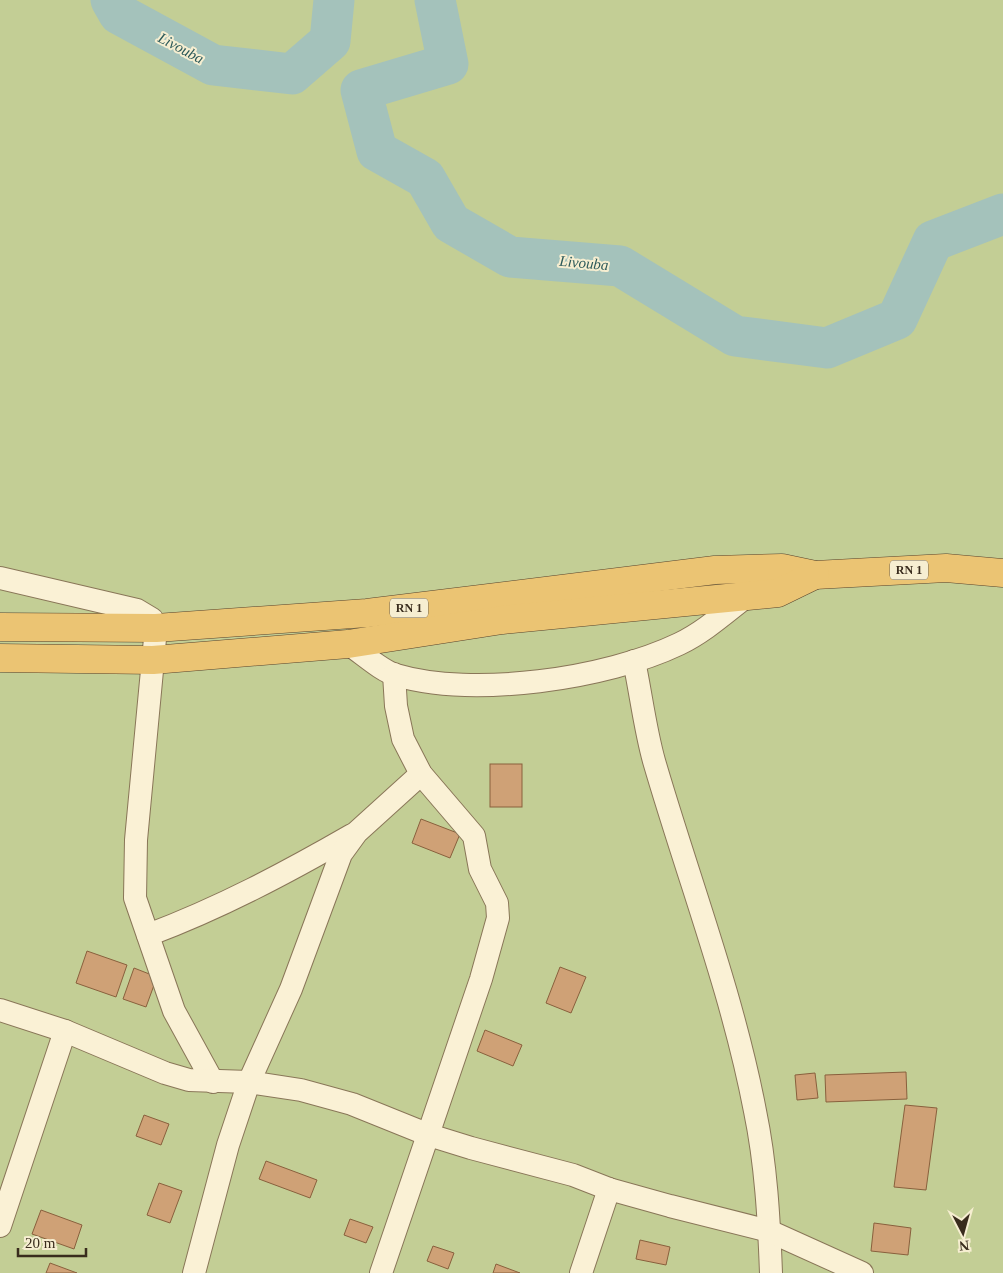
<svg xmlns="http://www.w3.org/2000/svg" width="1003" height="1273" font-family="'Times New Roman',serif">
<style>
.green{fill:#c3ce95}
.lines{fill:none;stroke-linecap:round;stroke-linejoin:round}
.river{stroke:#a4c2bb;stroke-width:41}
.building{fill:#cfa176;stroke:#89603d}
.minor-casing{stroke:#897658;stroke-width:24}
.trunk-casing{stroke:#57432d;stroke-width:29}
.minor{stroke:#faf1d5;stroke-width:22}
.trunk{stroke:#ebc473;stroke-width:28}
.labels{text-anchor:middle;stroke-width:4;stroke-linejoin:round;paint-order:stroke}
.shield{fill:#f6eed1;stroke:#726653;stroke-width:1}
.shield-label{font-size:12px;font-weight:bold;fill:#392c1d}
.water-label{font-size:15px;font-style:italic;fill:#2c5959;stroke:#f6eed1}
</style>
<rect width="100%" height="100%" fill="#efe5c1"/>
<!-- green -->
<rect class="green" x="0" y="0" width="1003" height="1273"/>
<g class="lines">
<!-- river -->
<g class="river">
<path d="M111 0 119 14 213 65 292 74 330 41 334 0"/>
<path d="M435 0 448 64 361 90 377 151 425 178 451 223 510 257 620 266 735 336 827 348 897 319 933 241 1003 214"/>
</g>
</g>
<!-- building -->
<g class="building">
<rect x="490" y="764" width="32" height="43"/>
<path d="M421 819 460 834 450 858 412 843Z"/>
<path d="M87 951 127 965 116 997 76 983Z"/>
<path d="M560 967 586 977 571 1013 546 1003Z"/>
<path d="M134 968 157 977 146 1007 123 999Z"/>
<path d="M485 1030 522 1045 513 1066 477 1051Z"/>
<path d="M906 1072 907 1099 826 1102 825 1075Z"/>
<path d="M815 1073 818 1098 797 1100 795 1075Z"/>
<path d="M905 1105 937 1108 926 1190 894 1187Z"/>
<path d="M144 1115 169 1124 161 1145 136 1136Z"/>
<path d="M266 1161 317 1180 310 1198 259 1179Z"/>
<path d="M159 1183 182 1191 170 1223 147 1215Z"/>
<path d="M41 1210 82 1225 74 1249 32 1234Z"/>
<path d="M350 1219 373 1227 366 1243 344 1235Z"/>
<path d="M874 1223 911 1228 908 1255 871 1251Z"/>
<path d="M640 1240 670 1247 666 1265 636 1259Z"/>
<path d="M433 1246 454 1253 448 1269 427 1261Z"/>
<path d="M50 1263 77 1273H46Z"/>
<path d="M496 1264 520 1273H493Z"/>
</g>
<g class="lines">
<!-- minor casing -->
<g class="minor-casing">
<g id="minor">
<path d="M0 578 137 610 152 619 156 628 136 840 135 898 174 1011 213 1082"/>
<path d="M348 644C361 652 381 671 396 675 473 698 606 679 679 644 704 632 725 613 747 596"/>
<path d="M634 661C641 694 645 729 654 761 688 878 732 991 755 1111 766 1164 769 1219 771 1273"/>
<path d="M148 935C220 908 286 873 352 835"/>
<path d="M0 1010 65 1031 165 1073 189 1080 249 1082 301 1090 352 1104 429 1135 471 1148 573 1175 609 1189 670 1206 769 1231 862 1273"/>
<path d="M0 1226 65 1031"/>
<path d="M194 1273 228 1145 249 1082 291 989 341 854 357 832 421 774"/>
<path d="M381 1273 481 979 498 918 497 903 480 869 474 836 421 774 403 739 396 706 394 674"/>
<path d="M581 1273 609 1189"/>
</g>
</g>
<!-- trunk casing -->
<g class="trunk-casing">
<g id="trunk">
<path d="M0 627 156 628 367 613 715 570 782 568 815 575 946 568 1003 573"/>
<path d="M0 658 153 660 348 644 502 620 778 593 815 575"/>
</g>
</g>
<!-- minor -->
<use href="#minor" class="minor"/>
<!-- trunk -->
<use href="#trunk" class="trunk"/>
</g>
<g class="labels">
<!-- shield labels -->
<g class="shield">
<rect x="890" y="560.5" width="38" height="19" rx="4"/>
<rect x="390" y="598.5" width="38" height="19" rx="4"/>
</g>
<g class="shield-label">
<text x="909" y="574">RN 1</text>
<text x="409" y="612">RN 1</text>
</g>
<!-- water labels -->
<g class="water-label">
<text transform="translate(181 48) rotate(28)" y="5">Livouba</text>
<text transform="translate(584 263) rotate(5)" y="5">Livouba</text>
</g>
</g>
<!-- north arrow -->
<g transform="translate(963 1233) rotate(174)" stroke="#f6eed1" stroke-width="4" paint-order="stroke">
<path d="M0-4L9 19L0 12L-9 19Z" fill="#392c1d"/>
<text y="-8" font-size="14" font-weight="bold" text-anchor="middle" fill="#392c1d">N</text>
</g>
<!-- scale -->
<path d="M18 1248v8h68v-8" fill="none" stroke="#392c1d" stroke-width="2.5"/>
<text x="25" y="1248" font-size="15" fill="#392c1d" stroke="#f6eed1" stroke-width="4" paint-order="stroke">20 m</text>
</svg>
